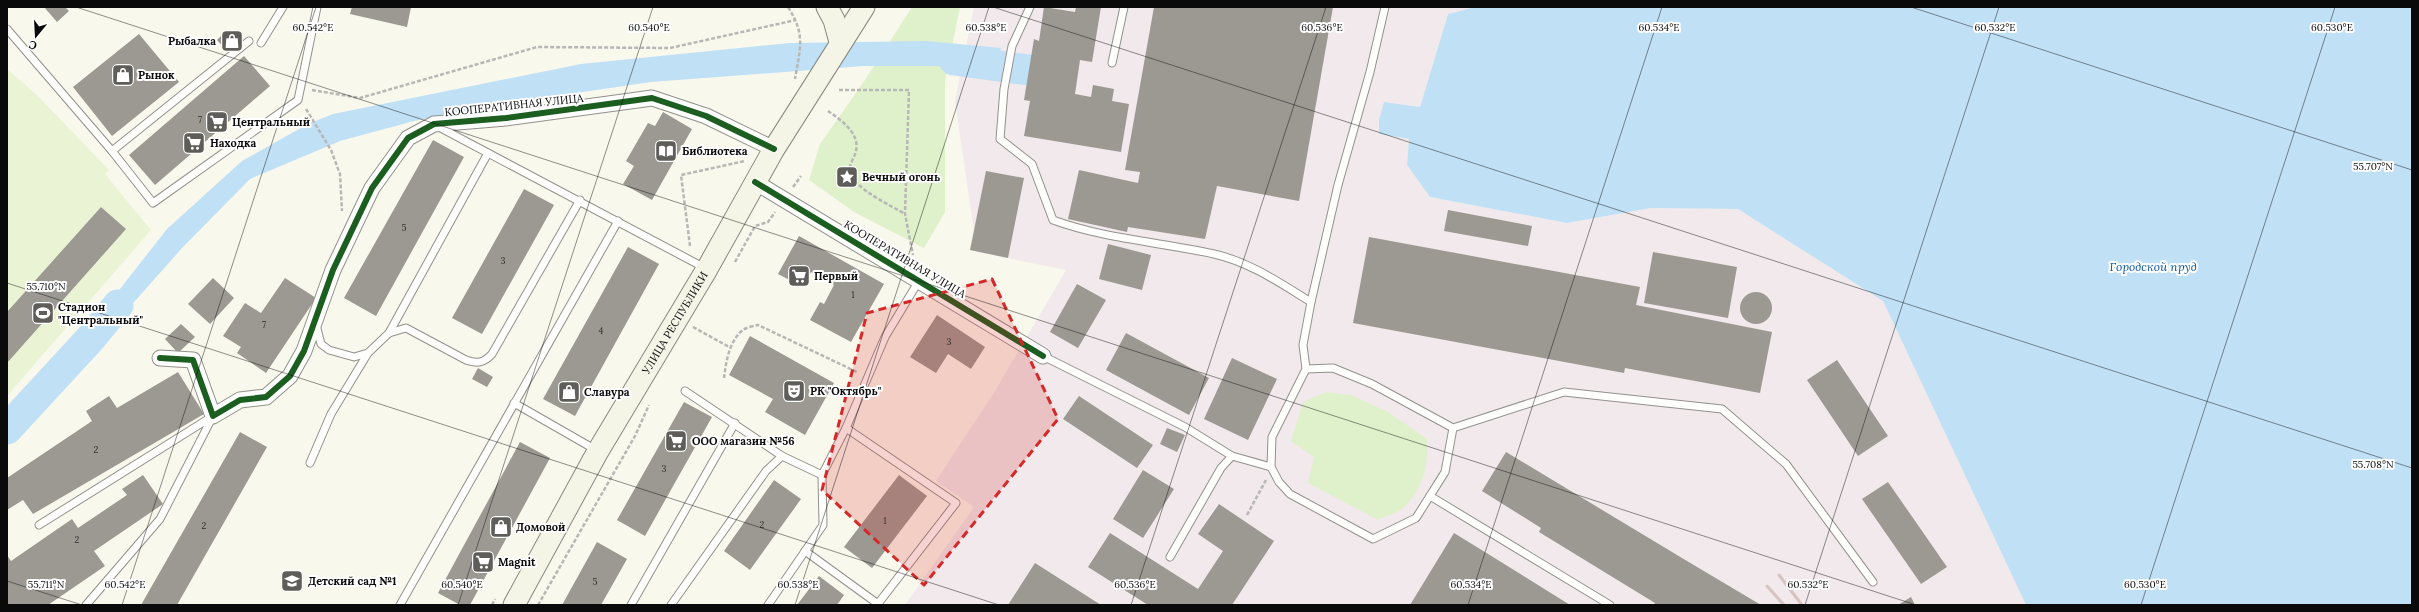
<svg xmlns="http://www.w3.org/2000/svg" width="2419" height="612" font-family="Lora,serif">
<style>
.industrial{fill:#f1e9eb}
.green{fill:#dff1cb}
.pitch{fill:#eaf4d5}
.water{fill:#c0e0f6}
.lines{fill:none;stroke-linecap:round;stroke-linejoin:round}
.river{stroke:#c0e0f6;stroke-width:31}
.building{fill:#9c9993}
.service-casing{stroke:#92918c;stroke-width:9}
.minor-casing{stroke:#92918c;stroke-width:17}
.secondary-casing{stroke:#888883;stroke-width:23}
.path{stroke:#b7b7b5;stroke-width:2.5;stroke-dasharray:4 2;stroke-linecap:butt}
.service{stroke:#fefefc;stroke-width:7}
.minor{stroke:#fefefc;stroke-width:15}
.secondary{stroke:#f4f4e7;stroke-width:21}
.rail{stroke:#d7c3c1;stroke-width:3}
.cycleway-casing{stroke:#fff;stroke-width:8}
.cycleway{stroke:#1b5e20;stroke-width:6}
.marked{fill:#d62828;fill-opacity:0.2;stroke:#d62828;stroke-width:3;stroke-dasharray:8 5;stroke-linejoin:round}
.ticks{fill:none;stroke:#0a0a0a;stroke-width:1;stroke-opacity:0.45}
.labels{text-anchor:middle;stroke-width:4;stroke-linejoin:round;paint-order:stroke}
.number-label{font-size:9px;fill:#2e2e2c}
.poi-label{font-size:11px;font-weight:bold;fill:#0a0a0a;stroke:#fff;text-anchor:start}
.street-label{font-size:11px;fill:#0a0a0a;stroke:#fff}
.water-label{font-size:12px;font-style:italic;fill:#0e56a1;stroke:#fff}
.ticks-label{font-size:10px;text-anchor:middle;fill:#0a0a0a;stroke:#fff;stroke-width:4;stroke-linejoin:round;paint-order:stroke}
</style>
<rect width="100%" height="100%" fill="#f9f8ed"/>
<!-- industrial -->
<path class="industrial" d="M974 7H1475L1448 14 1420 107 1384 102 1379 134 1409 139 1407 165 1430 197 1567 223 1651 208 1738 209 1883 301 2026 605H905L974 507 936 481 995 391 1066 270 977 252 955 101Z"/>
<!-- green -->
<g class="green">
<path d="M912 7H960L945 81V212L924 248 854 212 809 180 820 144 863 83Z"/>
<path d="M1326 392 1351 395 1388 412 1427 439C1428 466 1424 488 1403 508 1397 513 1385 516 1378 520L1308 483 1314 457 1291 441 1303 402Z"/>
</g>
<!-- pitch -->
<path class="pitch" d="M7 69 37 95 109 170 105 174 151 230 7 396Z"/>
<!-- water -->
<g class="water">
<path d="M1475 7H2412V605H2026L1883 301 1738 209 1651 208 1567 223 1430 197 1407 165 1409 139 1379 134V120L1384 102 1420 107 1448 14Z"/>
<path d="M927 41 1001 48 995 73 936 66H864L651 82 494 105 414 121 340 141 250 179 183 247 95 346 87 331 167 229 242 161 308 124 333 114 581 64 790 43Z"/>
</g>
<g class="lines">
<!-- river -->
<g class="river">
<path d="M954 60 1029 70"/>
<path d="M7 429 91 338 118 305"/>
</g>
</g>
<!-- building -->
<g class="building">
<path d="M44 7H65L69 11 57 22Z"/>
<path d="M352 7H411L407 27 350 14Z"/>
<path d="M1044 7 1075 12 1076 7H1101L1092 62 1080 60 1075 94 1091 97 1093 85 1114 89 1112 101 1129 104 1121 152 1024 136 1030 101 1024 100 1034 39 1039 41Z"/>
<path d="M1154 7H1333L1299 201 1217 186 1205 239 1128 227 1127 232 1068 219 1079 170 1138 183 1140 172 1125 170Z"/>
<path d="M225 32 235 44 227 51 217 40Z"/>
<path d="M139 34 179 82 112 136 73 87Z"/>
<path d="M244 56 270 86 155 185 129 155Z"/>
<path d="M663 112 692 129 652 200 623 184 634 166 626 161 648 123 655 126Z"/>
<path d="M433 140 464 157 376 316 344 298Z"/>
<path d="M986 171 1024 178 1008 258 970 250Z"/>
<path d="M524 189 554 205 482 334 452 318Z"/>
<path d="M101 207 126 229 7 363V312Z"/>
<path d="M1448 210 1532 226 1528 246 1444 231Z"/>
<path d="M799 236 884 284 851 342 810 320 820 302 824 304 834 285 811 272 803 287 778 274Z"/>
<path d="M1369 237 1640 287 1636 305 1772 332 1760 393 1625 368 1624 373 1353 323Z"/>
<path d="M1108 244 1151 255 1142 290 1099 279Z"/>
<path d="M628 247 659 264 575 416 543 399Z"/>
<path d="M1653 252 1737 267 1728 318 1644 303Z"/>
<path d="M213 278 234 298 210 324 188 304Z"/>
<path d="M285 278 316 298 266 373 237 353 241 347 223 336 245 303 261 313Z"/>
<path d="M1077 284 1106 300 1078 348 1050 332Z"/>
<circle cx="1756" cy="308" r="16"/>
<path d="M937 315 985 347 971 369 948 354 936 373 910 357Z"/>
<path d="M181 324 195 337 178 353 165 339Z"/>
<path d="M1126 333 1209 378 1189 415 1106 370Z"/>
<path d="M750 336 834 383 805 435 765 412 773 399 729 375Z"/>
<path d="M1232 358 1277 379 1248 440 1204 419Z"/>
<path d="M1837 360 1888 436 1858 456 1807 380Z"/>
<path d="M478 368 493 377 487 387 472 379Z"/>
<path d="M178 372 204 414 33 514 23 500 7 510V478L92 421 86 411 109 396 117 408Z"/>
<path d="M1079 396 1153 445 1137 468 1063 419Z"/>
<path d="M684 402 712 417 645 536 617 520Z"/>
<path d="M1167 428 1185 435 1177 452 1160 444Z"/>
<path d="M240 432 267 447 177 605H141Z"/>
<path d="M520 442 550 458 470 605H460L438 593Z"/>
<path d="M1506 452 1682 558 1761 605H1654L1655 603 1539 532 1541 528 1482 491Z"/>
<path d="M1143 470 1174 489 1143 538 1113 519Z"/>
<path d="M143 475 163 504 94 551 105 566 48 605H7V555L11 561 72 519 78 528 127 495 122 489Z"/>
<path d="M899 475 927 496 872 568 844 547Z"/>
<path d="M774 480 801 499 750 570 724 551Z"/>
<path d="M1888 482 1947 567 1921 584 1862 499Z"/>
<path d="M1219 504 1274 541 1232 605H1148L1088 567 1110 533 1198 589 1223 551 1198 534Z"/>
<path d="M1454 533 1493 557 1570 605H1410Z"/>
<path d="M597 542 627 559 601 605H562Z"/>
<path d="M1035 563 1101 605H1008Z"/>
<path d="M819 576 844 595 837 605H797Z"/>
<path d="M1911 597 1915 605H1898Z"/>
</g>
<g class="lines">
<!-- service casing -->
<g class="service-casing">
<g id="service">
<path d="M1030 7 1012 46 1004 89 1000 139 1032 164 1053 220C1105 239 1160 242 1214 254 1250 262 1280 283 1311 302L1303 345 1306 369 1272 437 1271 467 1232 456 1221 468 1170 557"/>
<path d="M7 29 112 151"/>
<path d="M249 41 112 151 153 203 298 100 317 7"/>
<path d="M261 43 283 7"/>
<path d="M1112 63 1124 7"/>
<path d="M437 126 705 268"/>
<path d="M1311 302 1338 185 1370 72 1385 7"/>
<path d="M316 325 321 344 329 350 354 357 368 353 389 333 406 328 466 360C477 364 484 363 492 354L580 200"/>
<path d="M389 333 488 153"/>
<path d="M1043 356 1185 427 1232 456"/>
<path d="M1306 369 1333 368 1372 384 1453 428"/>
<path d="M685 391 782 456 822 475"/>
<path d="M514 403 596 450"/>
<path d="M846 428 956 503 877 605"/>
<path d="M310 463 331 414 368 353"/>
<path d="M1271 467 1279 482 1290 494 1373 539 1416 518 1445 472 1453 428 1564 392 1722 409 1786 464 1873 582"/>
<path d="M1430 496 1610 605"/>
<path d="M39 525 213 416 160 519 86 605"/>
<path d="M805 551 878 604"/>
<path d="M400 605 618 221"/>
<path d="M631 605 735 423"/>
<path d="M671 605 766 471 782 456"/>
<path d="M768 605 823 525 822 475 846 428 885 337 920 279"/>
</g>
</g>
<!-- minor casing -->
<g class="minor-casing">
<g id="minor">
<path d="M755 182 1043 356"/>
<path d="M160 358 193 360 213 416 240 400 266 397 290 376 304 351 333 270 372 188 408 138 434 124 506 118 652 98 706 116 774 149"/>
</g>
</g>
<!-- secondary casing -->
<g class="secondary-casing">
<g id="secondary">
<path d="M827 7 834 20 840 42"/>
<path id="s1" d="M514 605 598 451 707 269 774 149 864 7"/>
</g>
</g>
<!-- path -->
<g class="path">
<path d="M788 7C806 35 800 48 795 79"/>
<path d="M312 90 360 98 537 47 670 48 796 20"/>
<path d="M839 90H909L905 214 913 255"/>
<path d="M306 109 331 150 340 174 342 211"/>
<path d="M828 111C841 120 860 133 856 151 854 160 847 165 851 174 857 190 890 205 905 214"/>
<path d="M793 187 801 176"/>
<path d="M690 246 681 175 745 161"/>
<path d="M735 262 755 226 768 222 775 212"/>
<path d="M693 327 731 348"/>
<path d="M724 378C726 362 729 341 743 330 747 327 754 326 758 325L857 372"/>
<path d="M1247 515 1266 480"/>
<path d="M492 605 495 599"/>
<path d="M538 605 635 436 649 405"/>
</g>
<!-- service -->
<use href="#service" class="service"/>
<!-- minor -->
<use href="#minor" class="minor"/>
<!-- secondary -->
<use href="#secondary" class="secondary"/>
<!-- rail -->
<g class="rail">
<path d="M1779 575 1802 605"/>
<path d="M1767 586 1784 605"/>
</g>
<!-- cycleway casing -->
<g class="cycleway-casing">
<g id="cycleway">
<path d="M755 182 1043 356"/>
<path d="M160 358 193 360 213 416 240 400 266 397 290 376 304 351 333 270 372 188 408 138 434 124 506 118 652 98 706 116 774 149"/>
</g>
</g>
<!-- cycleway -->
<use href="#cycleway" class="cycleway"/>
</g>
<!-- marked area -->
<path class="marked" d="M992 279 1058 419 924 585 822 490 867 313Z"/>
<!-- ticks -->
<path class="ticks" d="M76 7 1916 605M993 7 2412 468M1911 7 2412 170M7 283 999 605M7 581 82 605M122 605 316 7M458 605 653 7M795 605 989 7M1131 605 1326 7M1468 605 1662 7M1805 605 1999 7M2141 605 2335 7"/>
<!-- icons -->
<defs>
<g id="shop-square" transform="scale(1.15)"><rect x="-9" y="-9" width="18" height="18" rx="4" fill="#5e5d59" stroke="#fff"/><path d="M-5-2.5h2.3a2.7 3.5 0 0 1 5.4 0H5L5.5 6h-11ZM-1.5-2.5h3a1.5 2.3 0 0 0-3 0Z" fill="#fff"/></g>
<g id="supermarket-square" transform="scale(1.15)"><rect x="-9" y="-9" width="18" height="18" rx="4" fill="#5e5d59" stroke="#fff"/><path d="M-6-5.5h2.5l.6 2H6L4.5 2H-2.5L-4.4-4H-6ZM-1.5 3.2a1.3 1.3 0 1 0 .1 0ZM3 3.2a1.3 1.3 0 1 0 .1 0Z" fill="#fff"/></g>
<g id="library-square" transform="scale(1.15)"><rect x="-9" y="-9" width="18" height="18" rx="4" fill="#5e5d59" stroke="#fff"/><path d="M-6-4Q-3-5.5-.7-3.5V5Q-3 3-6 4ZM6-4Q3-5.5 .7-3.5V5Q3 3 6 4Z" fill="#fff"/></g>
<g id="sight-square" transform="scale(1.15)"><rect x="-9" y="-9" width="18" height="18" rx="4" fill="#5e5d59" stroke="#fff"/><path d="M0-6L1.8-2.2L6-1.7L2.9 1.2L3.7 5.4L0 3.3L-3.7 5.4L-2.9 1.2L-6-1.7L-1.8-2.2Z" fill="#fff"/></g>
<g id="stadium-square" transform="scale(1.15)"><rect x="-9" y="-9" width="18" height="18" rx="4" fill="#5e5d59" stroke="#fff"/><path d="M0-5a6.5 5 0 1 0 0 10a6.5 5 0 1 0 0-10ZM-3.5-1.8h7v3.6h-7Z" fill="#fff"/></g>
<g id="theatre-square" transform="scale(1.15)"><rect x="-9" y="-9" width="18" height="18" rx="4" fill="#5e5d59" stroke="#fff"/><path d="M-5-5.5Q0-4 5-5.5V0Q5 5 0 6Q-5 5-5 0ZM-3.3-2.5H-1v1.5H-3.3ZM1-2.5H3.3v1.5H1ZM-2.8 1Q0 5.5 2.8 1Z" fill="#fff"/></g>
<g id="school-square" transform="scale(1.15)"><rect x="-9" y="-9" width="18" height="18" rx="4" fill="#5e5d59" stroke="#fff"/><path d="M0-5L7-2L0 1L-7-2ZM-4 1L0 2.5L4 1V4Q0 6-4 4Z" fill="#fff"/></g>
</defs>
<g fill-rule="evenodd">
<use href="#shop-square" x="232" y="41"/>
<use href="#shop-square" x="123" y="75"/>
<use href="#supermarket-square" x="217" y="122"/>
<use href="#supermarket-square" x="194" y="143"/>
<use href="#library-square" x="666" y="151"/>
<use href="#sight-square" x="847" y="177"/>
<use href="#supermarket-square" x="799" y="276"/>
<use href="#stadium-square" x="43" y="313"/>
<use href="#theatre-square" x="794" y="391"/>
<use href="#shop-square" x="569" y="392"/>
<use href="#supermarket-square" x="676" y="441"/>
<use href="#shop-square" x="501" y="527"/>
<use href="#supermarket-square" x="483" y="562"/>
<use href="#school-square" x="292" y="581"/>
</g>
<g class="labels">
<!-- number labels -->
<g class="number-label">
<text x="200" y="123">7</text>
<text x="404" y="231">5</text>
<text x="503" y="264">3</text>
<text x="853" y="298">1</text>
<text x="264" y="328">7</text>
<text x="601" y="334">4</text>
<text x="949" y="345">3</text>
<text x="96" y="453">2</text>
<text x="664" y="472">3</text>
<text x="885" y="524">1</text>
<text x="762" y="528">2</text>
<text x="204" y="529">2</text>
<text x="77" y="543">2</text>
<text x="595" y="585">5</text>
</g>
<!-- poi labels -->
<g class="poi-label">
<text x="216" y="45" text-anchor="end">Рыбалка</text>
<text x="138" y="79">Рынок</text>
<text x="232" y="126">Центральный</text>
<text x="210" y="147">Находка</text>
<text x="682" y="155">Библиотека</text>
<text x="862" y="181">Вечный огонь</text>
<text x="814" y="280">Первый</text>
<text x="58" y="311">Стадион<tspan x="58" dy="13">"Центральный"</tspan></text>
<text x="810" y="395">РК "Октябрь"</text>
<text x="584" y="396">Славура</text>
<text x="692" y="445">ООО магазин №56</text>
<text x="516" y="531">Домовой</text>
<text x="498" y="566">Magnit</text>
<text x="308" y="585">Детский сад №1</text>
</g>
<!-- street labels -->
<g class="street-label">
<text transform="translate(514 105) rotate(-6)" y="4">КООПЕРАТИВНАЯ УЛИЦА</text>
<text transform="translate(905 259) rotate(31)" y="4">КООПЕРАТИВНАЯ УЛИЦА</text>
<text dy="4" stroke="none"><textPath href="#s1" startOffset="325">УЛИЦА РЕСПУБЛИКИ</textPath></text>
</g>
<!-- water labels -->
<g class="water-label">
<text x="2153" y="271">Городской пруд</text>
</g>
</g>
<g class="ticks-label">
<text x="313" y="31">60.542°E</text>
<text x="649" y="31">60.540°E</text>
<text x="986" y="31">60.538°E</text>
<text x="1322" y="31">60.536°E</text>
<text x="1659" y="31">60.534°E</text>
<text x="1995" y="31">60.532°E</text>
<text x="2332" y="31">60.530°E</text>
<text x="2373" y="170">55.707°N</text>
<text x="46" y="290">55.710°N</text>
<text x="2373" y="468">55.708°N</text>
<text x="46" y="588">55.711°N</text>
<text x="125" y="588">60.542°E</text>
<text x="462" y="588">60.540°E</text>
<text x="798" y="588">60.538°E</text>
<text x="1135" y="588">60.536°E</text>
<text x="1471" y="588">60.534°E</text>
<text x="1808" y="588">60.532°E</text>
<text x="2145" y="588">60.530°E</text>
</g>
<!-- border -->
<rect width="2419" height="612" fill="none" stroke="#0a0a0a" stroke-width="16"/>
<!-- north arrow -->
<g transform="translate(36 36) rotate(198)" stroke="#ffffff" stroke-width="3" paint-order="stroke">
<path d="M0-3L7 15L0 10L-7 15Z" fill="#0a0a0a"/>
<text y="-6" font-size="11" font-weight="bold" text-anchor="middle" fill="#0a0a0a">С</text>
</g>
</svg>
